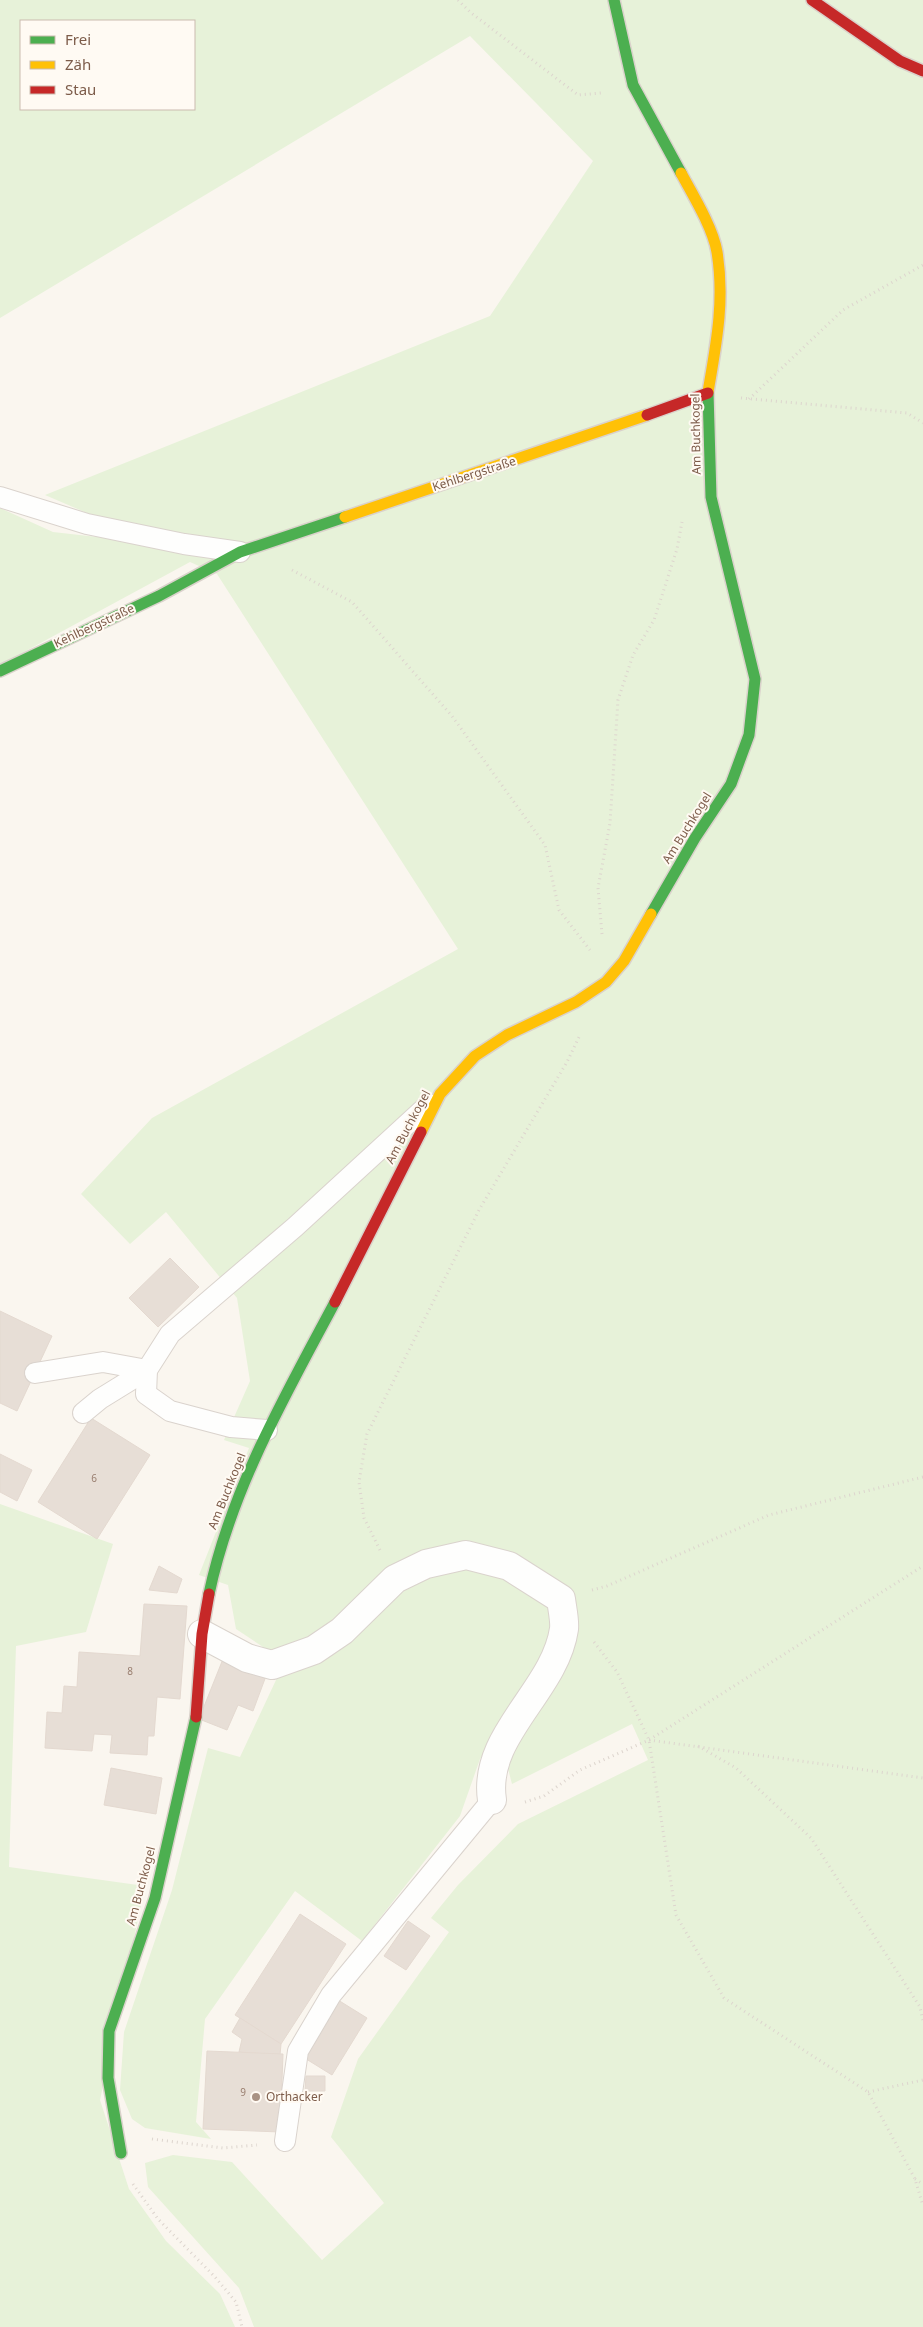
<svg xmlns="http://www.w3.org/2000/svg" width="923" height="2327" font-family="'Noto Sans',sans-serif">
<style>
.green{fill:#e7f2d9;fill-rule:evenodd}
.building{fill:#e7ded6;stroke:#e4d9d0}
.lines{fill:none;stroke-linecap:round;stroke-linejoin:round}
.lane-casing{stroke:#dad3cd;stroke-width:22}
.street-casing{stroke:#dad3cd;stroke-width:30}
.fast-casing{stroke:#dad2cb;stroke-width:14}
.slow-casing{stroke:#dad2cb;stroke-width:14}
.jam-casing{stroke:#dad2cb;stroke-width:14}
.path{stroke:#ddd5ce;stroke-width:3;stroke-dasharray:1 4;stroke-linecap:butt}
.lane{stroke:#fefefd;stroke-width:20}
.street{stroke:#fefefd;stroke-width:28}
.fast{stroke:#4caf50;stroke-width:11}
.slow{stroke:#ffc107;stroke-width:11}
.jam{stroke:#c62828;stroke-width:11}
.poi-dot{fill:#a99284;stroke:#fffaf3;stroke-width:2}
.labels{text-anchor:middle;stroke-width:4;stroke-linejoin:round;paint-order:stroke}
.number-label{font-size:10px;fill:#997e6f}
.street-label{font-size:12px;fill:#7d5c4a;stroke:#fffaf3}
.poi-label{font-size:12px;fill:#7d5c4a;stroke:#fffaf3;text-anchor:start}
</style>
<rect width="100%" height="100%" fill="#faf6ef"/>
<!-- green -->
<g class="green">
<path d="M0 0H923V2327H254L239 2288 148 2187 145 2163 173 2155 232 2162 322 2260 384 2203 331 2137 358 2059 449 1932 431 1918 458 1885 518 1824 648 1760 632 1724 512 1784 506 1761 529 1680 480 1759 460 1816 362 1941 295 1891 205 2019 196 2122 211 2139 145 2128 132 2119 120 2090 124 2032 172 1890 208 1748 240 1757 276 1680 269 1651 236 1629 228 1585 199 1575 249 1448 224 1440 250 1381 237 1298 166 1212 130 1244 81 1194 152 1118 458 949 217 574 190 562 0 665V508L53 532 159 544 45 495 490 316 593 161 470 36 0 318ZM21 21H194V109H21Z"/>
<path d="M0 1504 113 1544 86 1632 16 1646 9 1867 145 1886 100 2100 129 2189 166 2241 220 2294 235 2327H0Z"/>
</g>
<!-- building -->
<g class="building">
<path d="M170 1258 199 1287 158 1327 129 1298Z"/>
<path d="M0 1311 52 1336 17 1411 0 1403Z"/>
<path d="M91 1418 150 1455 97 1539 38 1502Z"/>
<path d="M0 1454 32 1470 17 1501 0 1492Z"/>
<path d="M159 1566 182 1579 177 1593 149 1590Z"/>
<path d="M144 1604 187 1606 180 1699 157 1697 154 1736H148L147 1755 110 1753 112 1735 94 1734 92 1751 45 1748 47 1712 62 1713 64 1686 77 1687 79 1652 140 1656Z"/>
<path d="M223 1659 266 1676 253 1711 238 1705 227 1730 199 1719Z"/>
<path d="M111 1768 162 1778 156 1814 104 1805Z"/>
<path d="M300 1914 346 1944 281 2044 235 2015Z"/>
<path d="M408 1921 430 1936 406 1970 384 1956Z"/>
<path d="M338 2000 367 2018 332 2075 303 2057Z"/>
<path d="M240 2018 281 2044 280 2055 239 2052 242 2039 232 2032Z"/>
<path d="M207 2051 283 2054 280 2132 203 2129Z"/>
<path d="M306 2076H325V2091H305Z"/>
</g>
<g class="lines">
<!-- lane casing -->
<g class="lane-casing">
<g id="lane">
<path d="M0 497 87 524 184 544 240 552"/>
<path d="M35 1373 103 1362 147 1370 100 1399 83 1413"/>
<path d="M267 1430 231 1427 170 1411 146 1394 147 1370 170 1334 295 1227 429 1104"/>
<path d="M285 2141 298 2051 331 1995 492 1800"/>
</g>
</g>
<!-- street casing -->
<g class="street-casing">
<path id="street" d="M202 1634 247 1658 272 1665 314 1650 342 1631 395 1579 426 1564 466 1555 509 1566 561 1599C562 1608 565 1620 564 1629 555 1691 482 1735 492 1800"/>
</g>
<!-- fast casing -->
<g class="fast-casing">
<g id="fast">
<path d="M614 0 633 85 681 173"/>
<path d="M0 671 159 596 240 552 345 517"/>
<path d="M651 914 695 838 731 784 749 735 755 679 711 497 708 392"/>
<path d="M209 1594C231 1489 285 1396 335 1302"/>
<path d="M121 2153 108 2078 109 2031 155 1898 196 1717"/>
</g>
</g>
<!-- slow casing -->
<g class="slow-casing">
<g id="slow">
<path d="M681 173C693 195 713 228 717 252 725 301 716 345 708 392"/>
<path d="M345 517 647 415"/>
<path d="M421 1132 440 1094 475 1056 507 1035 576 1002 606 982 624 961 651 914"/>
</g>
</g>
<!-- jam casing -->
<g class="jam-casing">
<g id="jam">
<path d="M812 0 900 61 923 71"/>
<path d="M647 415 708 393"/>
<path d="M335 1302 421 1132"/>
<path d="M196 1717 202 1634 209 1594"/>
</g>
</g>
<!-- path -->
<g class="path">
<path d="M458 0 470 12 578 95 601 93"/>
<path d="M741 398 907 413 923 423"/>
<path d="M749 399 843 310 923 265"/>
<path d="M292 570 352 602 452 716 545 845 559 910 590 950"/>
<path d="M602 934 598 888 610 823 618 700 633 655 654 620 677 549 682 522"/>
<path d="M380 1550 364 1518 359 1482 367 1434 479 1210 567 1062 579 1037"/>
<path d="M592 1590 607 1586 769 1515 923 1477"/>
<path d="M594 1642 617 1672 649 1740 676 1915 724 1998 868 2092 915 2179 923 2206"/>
<path d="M649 1740 923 1778"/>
<path d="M698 1746 736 1768 811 1838 920 2007 923 2021"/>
<path d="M525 1802 544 1796 580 1770 649 1740 923 1566"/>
<path d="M868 2092 923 2080"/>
<path d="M152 2139 223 2148 257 2145"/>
<path d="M915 2179 923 2184"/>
<path d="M133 2184 158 2219 215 2277 236 2302 242 2327"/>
</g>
<!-- lane -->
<use href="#lane" class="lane"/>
<!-- street -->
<use href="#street" class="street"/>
<!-- fast -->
<use href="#fast" class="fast"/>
<!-- slow -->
<use href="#slow" class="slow"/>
<!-- jam -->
<use href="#jam" class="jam"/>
</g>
<!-- markers -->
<circle class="poi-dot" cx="256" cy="2097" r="5"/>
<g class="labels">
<!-- number labels -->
<g class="number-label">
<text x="94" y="1482">6</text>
<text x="130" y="1675">8</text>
<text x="243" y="2096">9</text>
</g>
<!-- street labels -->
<g class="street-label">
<text transform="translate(696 434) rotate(-91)" y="4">Am Buchkogel</text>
<text transform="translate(474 474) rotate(-18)" y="4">Kehlbergstraße</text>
<text transform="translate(94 626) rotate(-25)" y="4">Kehlbergstraße</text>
<text transform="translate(687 828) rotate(-58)" y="4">Am Buchkogel</text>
<text transform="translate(408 1127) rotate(-62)" y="4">Am Buchkogel</text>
<text transform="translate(227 1491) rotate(-68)" y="4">Am Buchkogel</text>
<text transform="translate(141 1886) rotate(-75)" y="4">Am Buchkogel</text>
</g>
<!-- poi labels -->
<g class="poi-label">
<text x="266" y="2101">Orthacker</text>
</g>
</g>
<!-- legend -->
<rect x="20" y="20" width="175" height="90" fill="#fffaf3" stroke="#cbbbaf"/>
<rect x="30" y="36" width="25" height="8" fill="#4caf50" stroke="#cbbbaf"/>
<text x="65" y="45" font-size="15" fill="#7d5c4a">Frei</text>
<rect x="30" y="61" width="25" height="8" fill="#ffc107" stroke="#cbbbaf"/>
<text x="65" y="70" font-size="15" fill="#7d5c4a">Zäh</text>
<rect x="30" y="86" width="25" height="8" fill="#c62828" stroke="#cbbbaf"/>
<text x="65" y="95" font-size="15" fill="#7d5c4a">Stau</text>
</svg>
